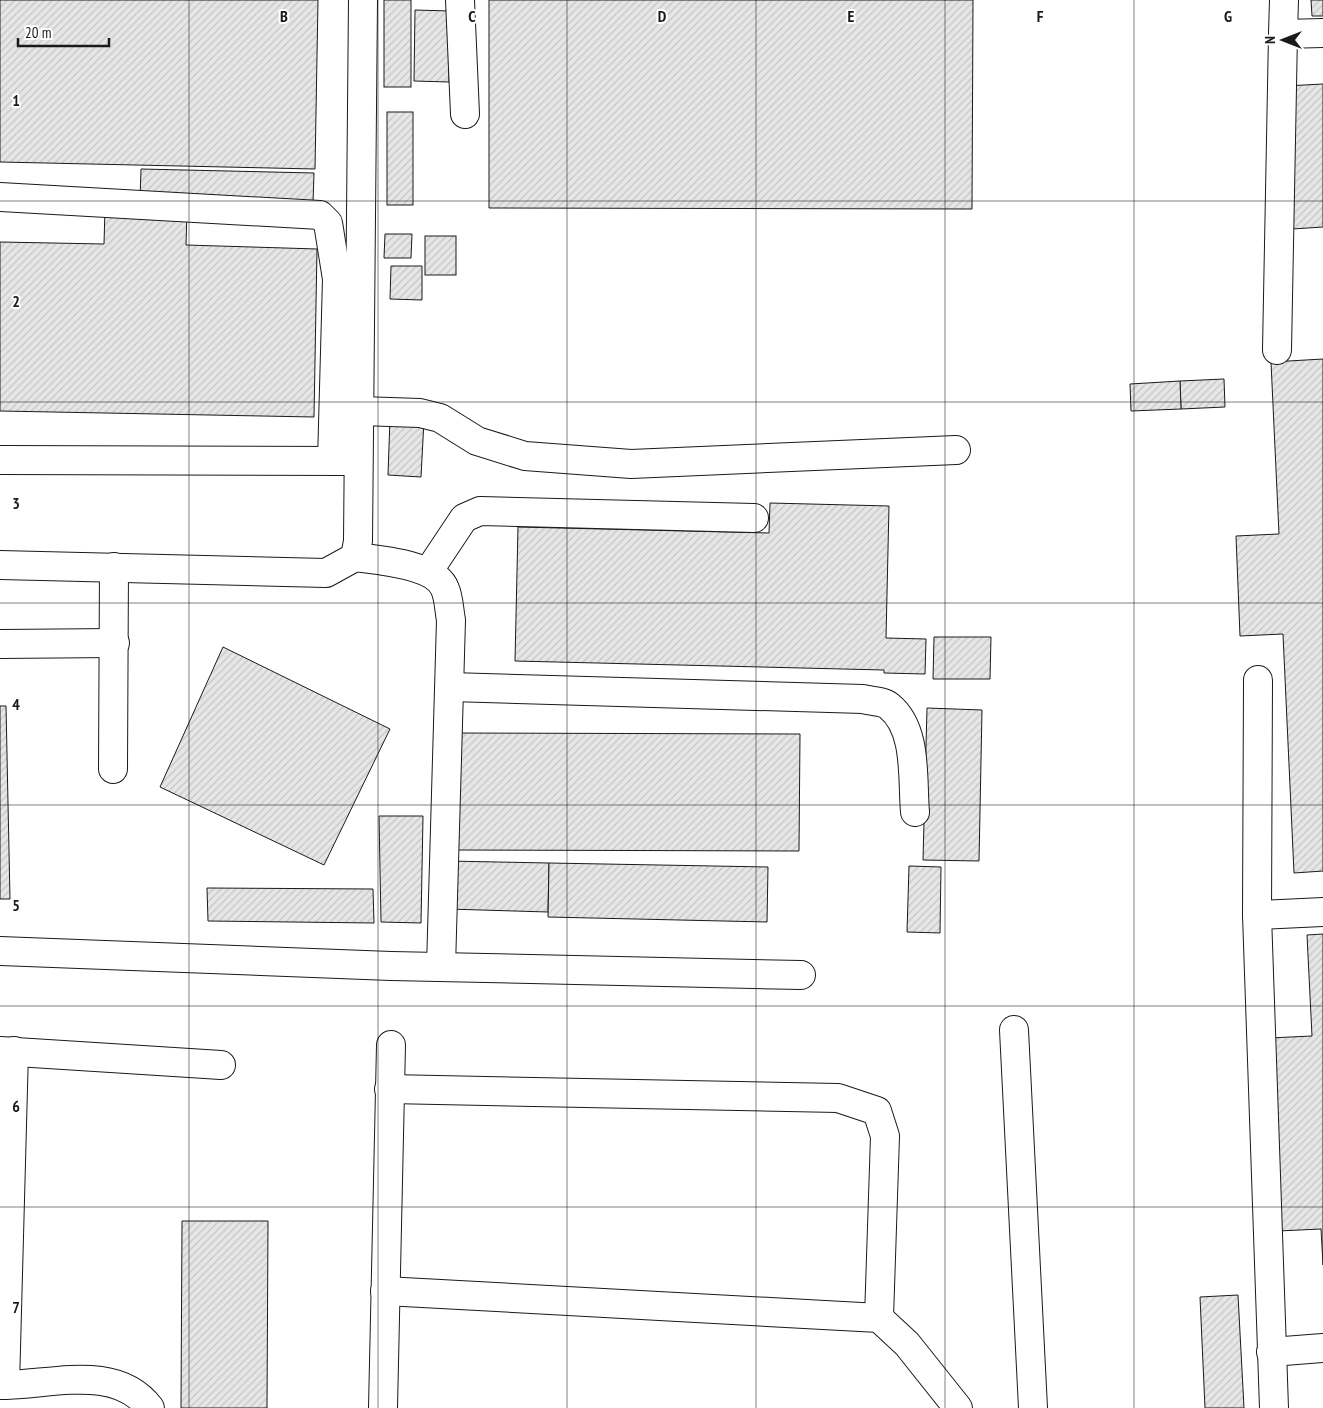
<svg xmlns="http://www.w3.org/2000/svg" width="1323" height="1408" font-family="'PT Sans Narrow',sans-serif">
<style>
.building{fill:url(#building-hatch);stroke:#1a1a1a}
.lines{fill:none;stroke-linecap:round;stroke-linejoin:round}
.minor-casing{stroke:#1a1a1a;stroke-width:30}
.minor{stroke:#fff;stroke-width:28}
.grid{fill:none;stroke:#1a1a1a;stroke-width:1;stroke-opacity:0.55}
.grid-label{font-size:16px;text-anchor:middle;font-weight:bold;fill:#1a1a1a;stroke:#fff;stroke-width:4;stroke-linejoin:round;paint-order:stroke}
</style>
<defs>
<pattern id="building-hatch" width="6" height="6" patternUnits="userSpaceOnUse" patternTransform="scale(1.25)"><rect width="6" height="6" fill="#e6e6e6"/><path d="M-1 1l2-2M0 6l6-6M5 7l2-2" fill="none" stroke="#c5c5c5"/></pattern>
</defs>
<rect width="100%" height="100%" fill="#fff"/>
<!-- building -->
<g class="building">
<path d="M0 0H318L315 169 0 162Z"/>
<rect x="384" y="0" width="27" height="87"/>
<path d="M489 0H973L972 209 489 208Z"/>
<path d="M1311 0H1323V16H1312Z"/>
<path d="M415 10 450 11 449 82 414 81Z"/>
<path d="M1323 84V227L1292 229 1285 86Z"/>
<rect x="387" y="112" width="26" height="93"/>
<path d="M141 169 314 173 313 203 140 200Z"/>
<path d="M105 208 187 210 186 245 317 249 314 417 0 411V242L104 244Z"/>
<path d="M385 234H412L411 258H384Z"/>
<rect x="425" y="236" width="31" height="39"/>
<path d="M391 266H422V300L390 299Z"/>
<path d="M1323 359V871L1294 873 1283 634 1240 636 1236 536 1279 534 1271 362Z"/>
<path d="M1224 379 1225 407 1181 409 1180 381Z"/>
<path d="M1180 381 1181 409 1131 411 1130 384Z"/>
<path d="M390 418 424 420 421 477 388 475Z"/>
<path d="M770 503 889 506 886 638 926 639 925 674 884 673V670L515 661 518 527 769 533Z"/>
<path d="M934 637H991L990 679H933Z"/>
<path d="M223 647 390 729 324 865 160 787Z"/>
<path d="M0 706H6L10 899H0Z"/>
<path d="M927 708 982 710 979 861 923 860Z"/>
<path d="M456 733 800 734 799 851 456 850Z"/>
<path d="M379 816H423L421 923 381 922Z"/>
<path d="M447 861 549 863 548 912 447 909Z"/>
<path d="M549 863 768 867 767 922 548 917Z"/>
<path d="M909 866 941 867 940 933 907 932Z"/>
<path d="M207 888 373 889 374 923 208 921Z"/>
<path d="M1323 934V1265L1321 1229 1278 1231 1269 1038 1312 1036 1307 935Z"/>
<path d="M182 1221H268L267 1408H181Z"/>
<path d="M1238 1295 1244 1408H1205L1200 1297Z"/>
</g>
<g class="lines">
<!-- minor casing -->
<g class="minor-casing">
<g id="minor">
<path d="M460 0 465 114"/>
<path d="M1284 0 1283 34 1323 33"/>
<path d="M0 197 320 215 328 223 337 279 332 461"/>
<path d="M1277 350 1283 34"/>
<path d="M360 411 420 413 440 418 477 441 525 456 631 464 956 450"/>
<path d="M0 460 351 461"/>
<path d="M355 557C378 560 436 564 445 589 449 598 449 610 451 620L441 967"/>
<path d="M0 565 326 573 355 557 358 541 363 0"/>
<path d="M428 572 464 518 480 511 754 518"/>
<path d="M0 644 115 643"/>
<path d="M1258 680 1257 915 1274 1408"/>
<path d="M450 687 863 699C870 701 883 701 889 706 918 729 912 779 915 812"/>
<path d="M113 769 114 567"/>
<path d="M1257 915 1323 912"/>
<path d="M0 951 391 966 801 975"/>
<path d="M1014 1030 1033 1408"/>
<path d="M0 1051 221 1065"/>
<path d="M389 1089 838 1098 877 1111 885 1136 879 1318"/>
<path d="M385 1291 879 1318 907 1344 958 1408"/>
<path d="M1271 1352 1323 1348"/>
<path d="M0 1385C48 1386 115 1362 150 1408"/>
<path d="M5 1385 14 1051"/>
<path d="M383 1408 391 1045"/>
</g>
</g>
<!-- minor -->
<use href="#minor" class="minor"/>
</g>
<!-- grid -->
<path class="grid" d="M189 0V1408M378 0V1408M567 0V1408M756 0V1408M945 0V1408M1134 0V1408M0 201H1323M0 402H1323M0 603H1323M0 805H1323M0 1006H1323M0 1207H1323"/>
<g class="grid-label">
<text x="284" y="22">B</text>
<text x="472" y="22">C</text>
<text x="662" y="22">D</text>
<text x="851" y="22">E</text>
<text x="1040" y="22">F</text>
<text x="1228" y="22">G</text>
<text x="16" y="106">1</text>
<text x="16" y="307">2</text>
<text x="16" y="509">3</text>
<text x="16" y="710">4</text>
<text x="16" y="911">5</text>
<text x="16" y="1112">6</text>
<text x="16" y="1313">7</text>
</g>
<!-- north arrow -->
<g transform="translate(1283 40) rotate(270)" stroke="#ffffff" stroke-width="4" paint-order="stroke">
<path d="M0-4L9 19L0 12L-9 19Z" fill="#1a1a1a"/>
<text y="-8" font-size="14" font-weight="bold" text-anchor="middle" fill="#1a1a1a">N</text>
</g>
<!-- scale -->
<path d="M18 38v8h91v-8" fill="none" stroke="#1a1a1a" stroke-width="2.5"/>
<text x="25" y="38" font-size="15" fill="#1a1a1a" stroke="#ffffff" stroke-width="4" paint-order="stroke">20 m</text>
</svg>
